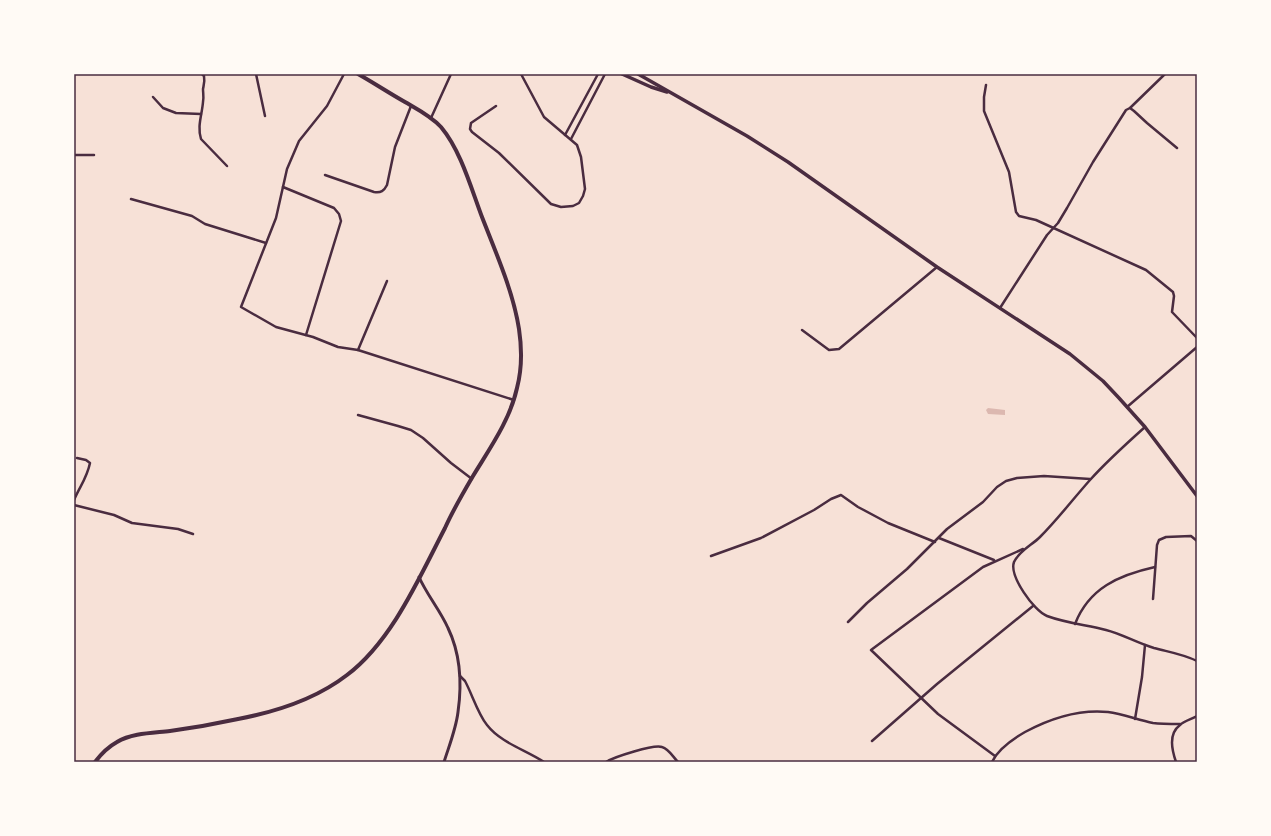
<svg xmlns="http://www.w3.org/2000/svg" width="1271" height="836" font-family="Roboto,sans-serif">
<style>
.water{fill:#dcb8b0}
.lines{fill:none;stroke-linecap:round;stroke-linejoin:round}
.minor{stroke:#4a2c40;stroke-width:2.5}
.tertiary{stroke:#4a2c40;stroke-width:3}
.secondary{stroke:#4a2c40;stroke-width:3.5}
.primary{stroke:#4a2c40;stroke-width:4}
.neatline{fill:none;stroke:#4a2c40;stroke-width:1.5}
</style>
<rect width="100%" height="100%" fill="#f7e1d7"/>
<!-- water -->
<path class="water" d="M988 408 1005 410V415L988 414 986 410Z"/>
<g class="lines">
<!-- minor -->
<g class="minor">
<path d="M202 74 204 76C205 81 204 84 203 89 203 93 204 97 203 102 202 115 197 126 201 139L227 166"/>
<path d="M256 74 265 116"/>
<path d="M344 74 327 106 299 141 287 169 276 218 241 307 276 327 313 337 338 347 358 350 514 400"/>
<path d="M986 85 984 97V111L1009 172 1016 212 1019 216 1036 220 1146 270 1173 292 1174 296 1172 312 1197 338"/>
<path d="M153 97 163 108 176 113 201 114"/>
<path d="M496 106 471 123 470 129 472 132 499 153 551 204 561 207 573 206 579 203 583 196 585 189 581 157 577 145 544 117 521 74"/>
<path d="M1130 108 1165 74"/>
<path d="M431 118 451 74"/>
<path d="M565 135 598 74"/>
<path d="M571 139 605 74"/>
<path d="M74 155H94"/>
<path d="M325 175 374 192C381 193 384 191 387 185L395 147 411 106"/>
<path d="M283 187 334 208 339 214 341 221 306 335"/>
<path d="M131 199 192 216 205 224 266 243"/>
<path d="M1000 308 1047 235 1058 223 1067 208 1093 162 1126 110 1130 108 1134 111 1147 123 1177 148"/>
<path d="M802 330 829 350 839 349 937 267"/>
<path d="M358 350 387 281"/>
<path d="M1127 407 1197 347"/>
<path d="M358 415 398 426 411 430 423 438 451 463 472 479"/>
<path d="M1145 427C1126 444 1107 461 1090 480 1073 499 1058 519 1040 537 1032 545 1019 551 1014 562 1009 576 1034 611 1047 616 1066 623 1086 625 1106 630 1122 634 1137 643 1154 648 1169 652 1183 654 1197 661"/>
<path d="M74 500C80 486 87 478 90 463L86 460 77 458"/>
<path d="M74 505 114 515 132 523 178 529 193 534"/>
<path d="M939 538 994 560"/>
<path d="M711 556 761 538 814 510 831 499 841 495 858 507 888 523 935 542"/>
<path d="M1153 599 1157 545 1159 540 1166 537 1191 536 1197 541"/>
<path d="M848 622 867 603 907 569 947 529 983 502 997 487 1006 481 1017 478 1044 476 1090 479"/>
<path d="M1075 624C1089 588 1119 575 1155 567"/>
<path d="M460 676 465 681C472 694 478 714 487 725 501 743 526 750 544 762"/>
<path d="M1135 719 1142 677 1145 645"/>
<path d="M872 741 937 684 1033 606"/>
<path d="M995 756 938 714 871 650 983 567 1023 549"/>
<path d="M606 762C614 757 654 744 662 747 669 749 673 757 678 762"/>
<path d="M992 762C998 749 1013 739 1025 732 1051 718 1078 709 1108 712 1123 714 1138 720 1153 723 1161 724 1171 724 1180 724"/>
<path d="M1176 762C1172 750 1168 734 1180 725 1184 721 1192 719 1197 716"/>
</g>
<!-- tertiary -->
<path class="tertiary" d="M419 577C427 595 440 610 448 628 460 653 462 684 458 712 456 729 449 746 444 762"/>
<!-- secondary -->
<g class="secondary">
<path d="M622 74 651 87 667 92"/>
<path d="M638 74 747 136 788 162 937 267 1070 354 1103 381 1119 398 1145 427 1197 496"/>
</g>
<!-- primary -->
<path class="primary" d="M95 762C101 754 108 747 117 742 132 733 153 733 170 731 192 728 215 724 238 719 275 712 316 699 347 675 392 641 419 578 445 528 453 510 463 493 473 476 490 448 510 420 517 388 522 369 522 349 519 329 513 291 496 253 482 217 471 188 461 151 441 127 431 116 417 109 405 102 389 93 374 83 358 74"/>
</g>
<!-- border -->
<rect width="1271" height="836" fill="none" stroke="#fffaf5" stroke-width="150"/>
<rect x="75" y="75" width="1121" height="686" class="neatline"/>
</svg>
